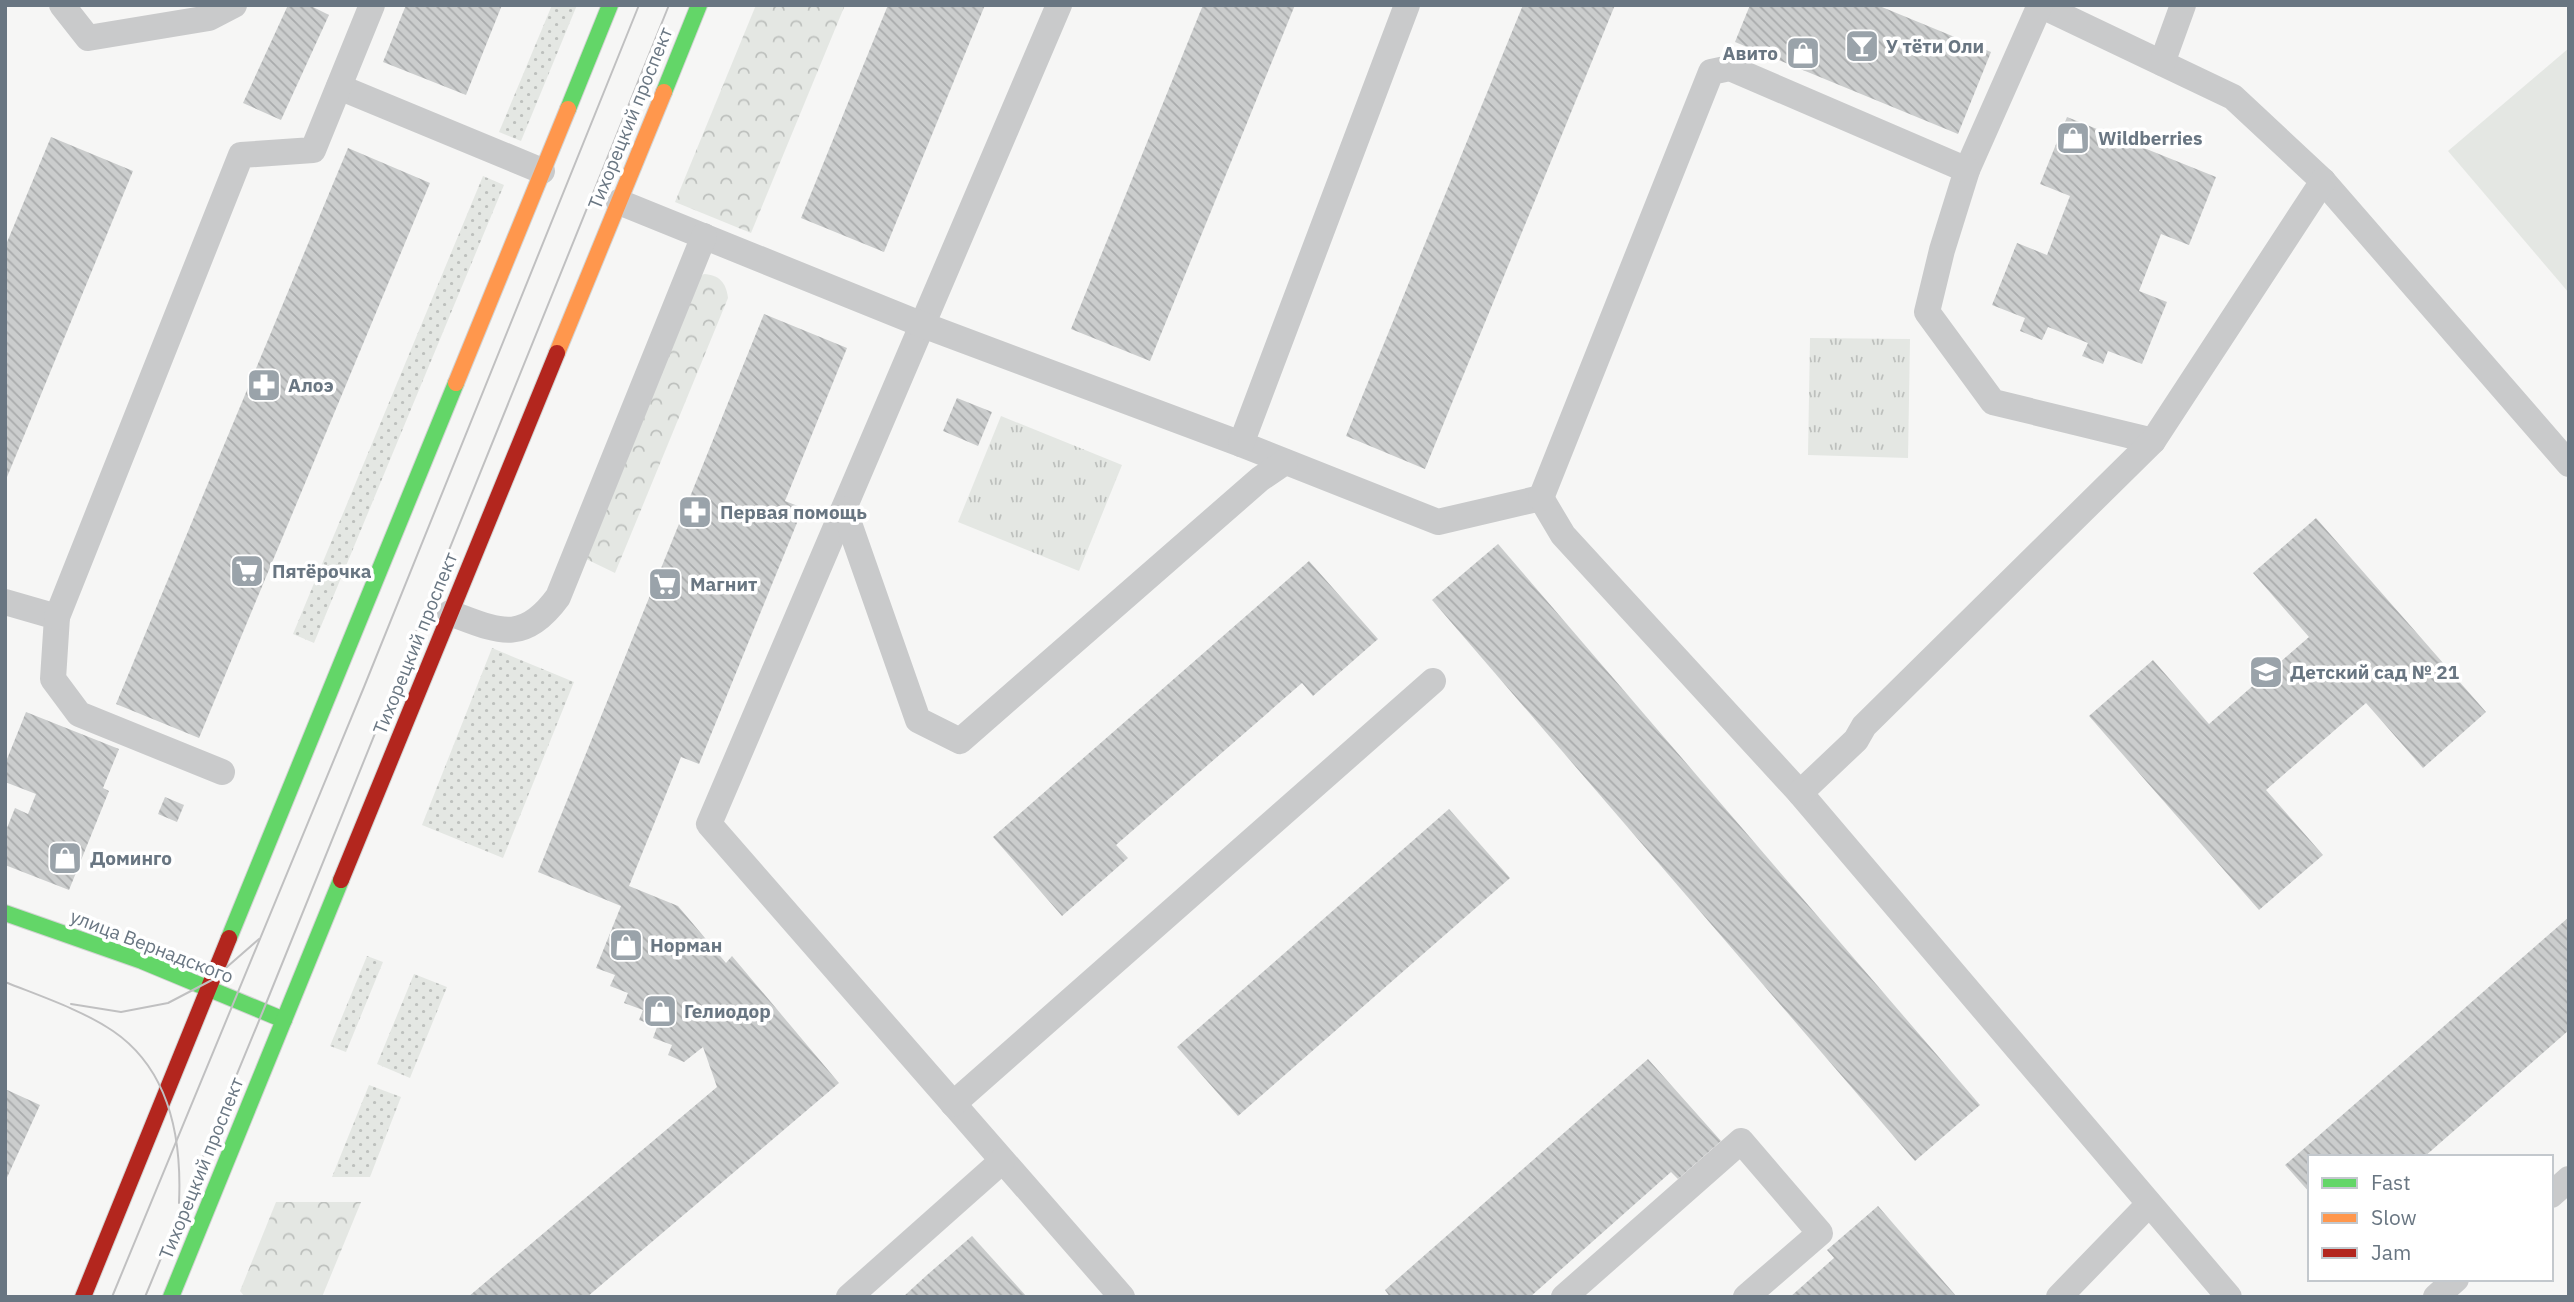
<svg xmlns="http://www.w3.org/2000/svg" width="2574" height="1302" font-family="'IBM Plex Sans',sans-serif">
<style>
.grass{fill:url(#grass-dots)}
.forest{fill:url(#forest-crowns)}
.park{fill:url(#park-tufts)}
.pitch{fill:#e4e7e3}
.building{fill:url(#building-back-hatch)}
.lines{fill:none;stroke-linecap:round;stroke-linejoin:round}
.fast-casing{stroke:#d2d3d3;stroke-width:18}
.slow-casing{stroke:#d2d3d3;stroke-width:18}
.jam-casing{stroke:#d2d3d3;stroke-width:18}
.lane{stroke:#c9cacb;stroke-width:26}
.fast{stroke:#63d668;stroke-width:16}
.slow{stroke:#ff974d;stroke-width:16}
.jam{stroke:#b3261e;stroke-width:16}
.tram{stroke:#c0c0c1;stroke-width:2}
.labels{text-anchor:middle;stroke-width:7;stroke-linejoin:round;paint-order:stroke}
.poi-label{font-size:19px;font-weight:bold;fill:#697682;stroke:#fff;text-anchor:start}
.street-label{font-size:19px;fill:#697682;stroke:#fff}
</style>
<defs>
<pattern id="grass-dots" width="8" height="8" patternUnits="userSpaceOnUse" patternTransform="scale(1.75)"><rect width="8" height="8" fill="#e4e7e3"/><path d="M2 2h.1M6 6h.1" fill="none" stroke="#bdc0bd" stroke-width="1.8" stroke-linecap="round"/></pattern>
<pattern id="forest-crowns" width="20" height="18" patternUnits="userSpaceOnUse" patternTransform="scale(1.75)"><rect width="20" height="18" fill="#e4e7e3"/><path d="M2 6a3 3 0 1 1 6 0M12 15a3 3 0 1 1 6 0" fill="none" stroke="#bdc0bd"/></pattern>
<pattern id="park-tufts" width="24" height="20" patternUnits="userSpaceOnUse" patternTransform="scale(1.75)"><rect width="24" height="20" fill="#e4e7e3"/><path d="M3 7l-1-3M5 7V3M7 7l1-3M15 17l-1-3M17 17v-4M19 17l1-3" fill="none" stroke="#bdc0bd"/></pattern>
<pattern id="building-back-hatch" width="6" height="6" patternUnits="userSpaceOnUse" patternTransform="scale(1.75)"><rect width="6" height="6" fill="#cbcdcd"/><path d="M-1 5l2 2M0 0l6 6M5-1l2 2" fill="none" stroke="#a9abac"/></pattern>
</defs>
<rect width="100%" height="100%" fill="#f6f6f5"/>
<!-- grass -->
<g class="grass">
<path d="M552 5H577L521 141 499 132Z"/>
<path d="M483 176 504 185 314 643 293 634Z"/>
<path d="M492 648 574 682 503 858 422 825Z"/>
<path d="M367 956 383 962 346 1052 330 1046Z"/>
<path d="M414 974 447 987 410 1078 377 1064Z"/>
<path d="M369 1085 401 1097 370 1177H332Z"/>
</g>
<!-- forest -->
<g class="forest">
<path d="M756 5H845L751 233 675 202Z"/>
<path d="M704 274C719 275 726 282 728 298L615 573 584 558 697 279Z"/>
<path d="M276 1202H361L322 1297H245L240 1291Z"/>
</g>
<!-- park -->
<g class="park">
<path d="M1810 338 1910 339 1908 458 1808 455Z"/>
<path d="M1001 416 1122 465 1079 571 958 522Z"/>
</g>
<!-- pitch -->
<path class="pitch" d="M2569 48V293L2448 151Z"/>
<!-- building -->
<g class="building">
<path d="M288 5H309L329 15 281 120 243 103Z"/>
<path d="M406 5H502L466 95 383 62Z"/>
<path d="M888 5H985L884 252 801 218Z"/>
<path d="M1203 5H1295L1150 361 1071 329Z"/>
<path d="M1523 5H1615L1425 469 1346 436Z"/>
<path d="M1750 5H1877L1991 52 1958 134 1735 42Z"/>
<path d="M2067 117 2216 177 2189 245 2161 234 2151 260 2139 291 2167 302 2142 364 2108 351 2103 364 2082 356 2088 343 2048 327 2042 340 2020 331 2025 318 1992 305 2017 243 2047 255 2070 196 2040 184Z"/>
<path d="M51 137 133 171 5 482V247Z"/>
<path d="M348 148 430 183 199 738 116 704Z"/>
<path d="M764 314 847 348 785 501 803 508 699 764 681 757 629 886 678 906 726 963 732 956 839 1083 587 1297H468L717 1087 703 1047 684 1062 668 1055 672 1045 653 1038 657 1027 639 1020 643 1010 624 1003 628 993 610 986 615 975 596 968 621 906 538 872Z"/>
<path d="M957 398 992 412 978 446 943 431Z"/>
<path d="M2316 518 2486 712 2423 768 2366 703 2266 790 2323 855 2259 910 2089 716 2153 660 2209 724 2309 637 2253 573Z"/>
<path d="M1498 544 1980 1105 1915 1161 1432 600Z"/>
<path d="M1309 561 1378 639 1313 696 1302 683 1116 845 1128 858 1062 916 993 837Z"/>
<path d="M26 712 119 749 103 788 109 791 69 890 5 865V833L15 808 28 814 36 794 5 782V764Z"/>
<path d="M165 797 184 805 177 822 158 814Z"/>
<path d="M1449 809 1510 878 1238 1116 1177 1047Z"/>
<path d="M2569 917V1030L2424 1157H2310V1193L2285 1165Z"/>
<path d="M1648 1059 1721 1141 1678 1179 1671 1172 1530 1297H1390L1385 1290Z"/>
<path d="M5 1089 40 1105 5 1182Z"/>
<path d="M1878 1206 1957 1297H1790L1834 1258 1827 1250Z"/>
<path d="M972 1236 1027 1297H903L927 1275Z"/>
</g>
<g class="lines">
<!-- fast casing -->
<g class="fast-casing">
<g id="fast">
<path d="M664 92 699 5"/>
<path d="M568 109 610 5"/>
<path d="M5 913 142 961 284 1020"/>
<path d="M229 938 456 383"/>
<path d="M171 1297 341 880"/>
</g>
</g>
<!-- slow casing -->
<g class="slow-casing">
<g id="slow">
<path d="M557 353 664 92"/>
<path d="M456 383 568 109"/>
</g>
</g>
<!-- jam casing -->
<g class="jam-casing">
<g id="jam">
<path d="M341 880 557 353"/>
<path d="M83 1297 229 938"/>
</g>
</g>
<!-- lane -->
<g class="lane">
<path d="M62 5 88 38 209 18 234 5"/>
<path d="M1059 5 709 824 1122 1297"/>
<path d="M2040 5 2233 97 2323 181 2569 464"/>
<path d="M2040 5 1967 170 1942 250 1927 312 1993 402 2153 441"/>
<path d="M2162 63 2183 5"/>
<path d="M339 87 542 171"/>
<path d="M619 202 923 325 1241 444 1438 522 1541 498 1563 535 1800 793 2229 1297"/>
<path d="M1241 444 1407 5"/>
<path d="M1541 498 1711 72 1730 68 1967 170"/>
<path d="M844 509 918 720 960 741 1260 479 1285 462"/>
<path d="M5 602 57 617 53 679 79 714 222 772"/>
<path d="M450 613C498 631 523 645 558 597L704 236"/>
<path d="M57 617 241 155 313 150 372 5"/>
<path d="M1800 793 1856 740 1864 726 2153 441 2323 181"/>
<path d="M953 1104 1433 681"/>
<path d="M2551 1195 2569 1179"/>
<path d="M849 1297 1002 1161"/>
<path d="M1564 1297 1741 1141 1820 1233 1746 1297"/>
<path d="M2059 1297 2149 1204"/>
<path d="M2436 1297 2456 1279"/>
</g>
<!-- fast -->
<use href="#fast" class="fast"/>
<!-- slow -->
<use href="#slow" class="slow"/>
<!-- jam -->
<use href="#jam" class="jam"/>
<!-- tram -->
<g class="tram">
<path d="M5 982C40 996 82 1010 113 1031 170 1070 182 1138 179 1203"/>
<path d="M71 1004 121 1012 168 1003 212 980 259 939"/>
<path d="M112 1297 364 687 639 5"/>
<path d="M145 1297 263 1011 669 5"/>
</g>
</g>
<!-- icons -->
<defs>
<g id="bar-square" transform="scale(1.75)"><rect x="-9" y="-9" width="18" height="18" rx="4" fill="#9aa3aa" stroke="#fff"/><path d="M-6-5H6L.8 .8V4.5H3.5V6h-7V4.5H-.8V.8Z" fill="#fff"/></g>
<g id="shop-square" transform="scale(1.75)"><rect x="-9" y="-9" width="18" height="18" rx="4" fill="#9aa3aa" stroke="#fff"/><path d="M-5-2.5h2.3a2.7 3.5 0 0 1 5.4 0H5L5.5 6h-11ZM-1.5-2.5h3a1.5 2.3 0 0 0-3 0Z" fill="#fff"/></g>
<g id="pharmacy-square" transform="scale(1.75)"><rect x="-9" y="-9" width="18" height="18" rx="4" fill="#9aa3aa" stroke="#fff"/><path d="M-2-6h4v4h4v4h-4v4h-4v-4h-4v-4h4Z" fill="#fff"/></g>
<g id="supermarket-square" transform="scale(1.75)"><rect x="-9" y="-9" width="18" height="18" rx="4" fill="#9aa3aa" stroke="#fff"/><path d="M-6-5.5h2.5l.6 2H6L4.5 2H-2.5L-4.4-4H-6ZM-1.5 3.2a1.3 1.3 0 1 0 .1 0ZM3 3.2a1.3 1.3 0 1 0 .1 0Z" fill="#fff"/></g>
<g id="school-square" transform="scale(1.75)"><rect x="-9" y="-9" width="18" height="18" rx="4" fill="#9aa3aa" stroke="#fff"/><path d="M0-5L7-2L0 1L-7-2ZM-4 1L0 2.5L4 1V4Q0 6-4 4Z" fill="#fff"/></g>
</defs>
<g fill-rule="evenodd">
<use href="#bar-square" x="1862" y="46"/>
<use href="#shop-square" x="1803" y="53"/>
<use href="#shop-square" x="2073" y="138"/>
<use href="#pharmacy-square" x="264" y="385"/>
<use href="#pharmacy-square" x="695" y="512"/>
<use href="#supermarket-square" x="247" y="571"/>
<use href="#supermarket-square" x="665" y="584"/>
<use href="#school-square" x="2266" y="672"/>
<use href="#shop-square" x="65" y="858"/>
<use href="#shop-square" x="626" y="945"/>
<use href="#shop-square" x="660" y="1011"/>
</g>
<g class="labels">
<!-- poi labels -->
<g class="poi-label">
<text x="1886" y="53">У тёти Оли</text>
<text x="1778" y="60" text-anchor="end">Авито</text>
<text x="2098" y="145">Wildberries</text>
<text x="288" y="392">Алоэ</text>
<text x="720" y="519">Первая помощь</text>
<text x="272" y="578">Пятёрочка</text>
<text x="690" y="591">Магнит</text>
<text x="2290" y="679">Детский сад № 21</text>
<text x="90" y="865">Доминго</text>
<text x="650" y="952">Норман</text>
<text x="684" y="1018">Гелиодор</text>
</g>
<!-- street labels -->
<g class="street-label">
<text transform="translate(630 118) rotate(-68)" y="7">Тихорецкий проспект</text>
<text transform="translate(415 643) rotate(-68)" y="7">Тихорецкий проспект</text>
<text transform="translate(152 946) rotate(21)" y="7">улица Вернадского</text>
<text transform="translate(201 1168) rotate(-68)" y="7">Тихорецкий проспект</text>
</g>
</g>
<!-- border -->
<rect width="2574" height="1302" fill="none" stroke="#697682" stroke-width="14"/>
<!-- legend -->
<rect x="2308" y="1155" width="245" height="126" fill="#ffffff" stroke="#c3c8cd" stroke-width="2"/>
<rect x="2322" y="1178" width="35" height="10" fill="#63d668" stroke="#c3c8cd" stroke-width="2"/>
<text x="2371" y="1190" font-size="21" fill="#697682">Fast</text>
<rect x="2322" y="1213" width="35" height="10" fill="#ff974d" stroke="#c3c8cd" stroke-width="2"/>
<text x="2371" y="1225" font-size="21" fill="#697682">Slow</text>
<rect x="2322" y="1248" width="35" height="10" fill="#b3261e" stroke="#c3c8cd" stroke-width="2"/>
<text x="2371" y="1260" font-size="21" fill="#697682">Jam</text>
</svg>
